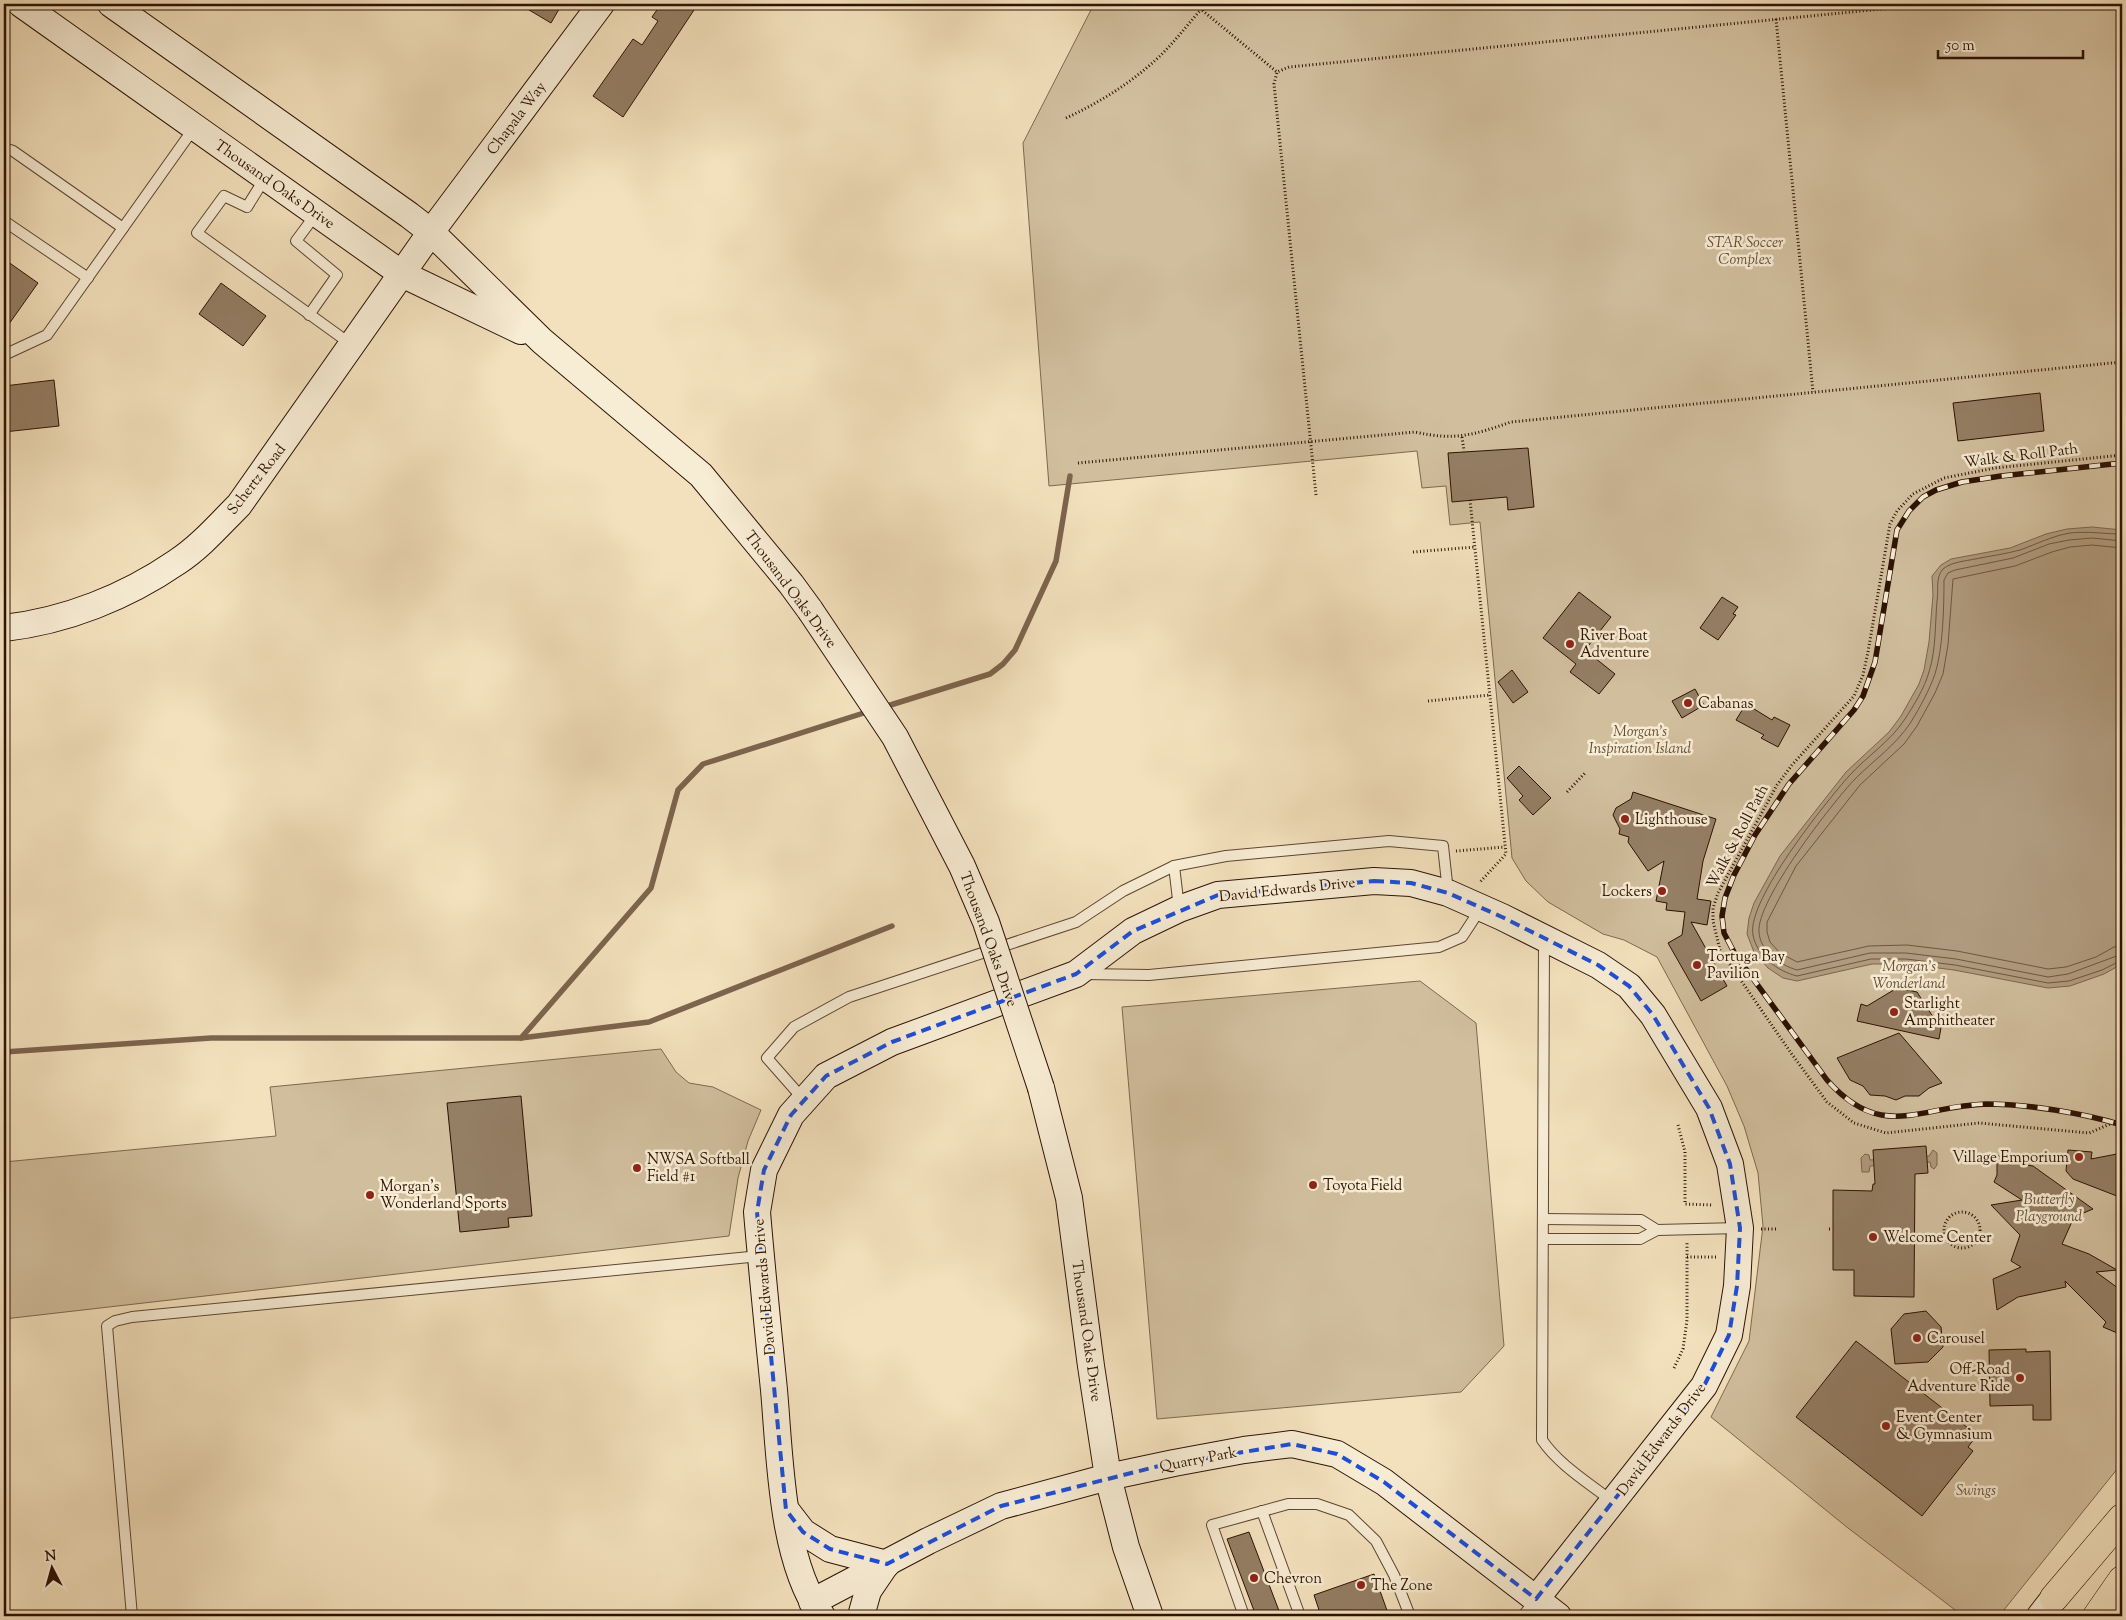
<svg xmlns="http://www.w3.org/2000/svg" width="2126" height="1620" font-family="'Sorts Mill Goudy',serif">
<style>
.green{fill:#d1be9d;stroke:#7f6850}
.water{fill:#b09b7e;stroke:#7c644d}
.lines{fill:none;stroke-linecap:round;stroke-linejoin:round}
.shore{stroke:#6e5640;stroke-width:1}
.stream{stroke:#7c644d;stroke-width:5.5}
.building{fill:#947e64;stroke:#2d1203}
.lane-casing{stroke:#5e4632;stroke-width:12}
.secondary-casing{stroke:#2d1203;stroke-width:28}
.highway-casing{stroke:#2d1203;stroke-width:29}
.path{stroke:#2d1203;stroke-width:3;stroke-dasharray:1 2.5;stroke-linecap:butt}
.lane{stroke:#f7ecd4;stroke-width:10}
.secondary{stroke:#f7ecd4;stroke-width:26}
.highway{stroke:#f3e1bd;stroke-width:28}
.rail-casing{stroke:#2d1203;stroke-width:5.5}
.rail{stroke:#f7ecd4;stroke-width:4;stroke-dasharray:11;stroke-linecap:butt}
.secondary-bridge-casing{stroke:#2d1203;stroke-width:28;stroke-linecap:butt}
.secondary-bridge{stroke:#f7ecd4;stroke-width:26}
.marked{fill:none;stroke:#1d4ed8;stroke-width:4;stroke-dasharray:10 6;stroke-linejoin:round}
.poi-dot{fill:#8f2418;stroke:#f7ecd4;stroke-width:2}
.labels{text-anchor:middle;stroke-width:5;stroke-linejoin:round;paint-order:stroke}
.street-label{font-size:15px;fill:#2d1203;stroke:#f7ecd4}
.park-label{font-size:15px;font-style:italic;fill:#664e39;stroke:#f7ecd4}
.poi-label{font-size:15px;fill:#2d1203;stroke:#f7ecd4;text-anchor:start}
</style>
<rect width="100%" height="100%" fill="#f3e1bd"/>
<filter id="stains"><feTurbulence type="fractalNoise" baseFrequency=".004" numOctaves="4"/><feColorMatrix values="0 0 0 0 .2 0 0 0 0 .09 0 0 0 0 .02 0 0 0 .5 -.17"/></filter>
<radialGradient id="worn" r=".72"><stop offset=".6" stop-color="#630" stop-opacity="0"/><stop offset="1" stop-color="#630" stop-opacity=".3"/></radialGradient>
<!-- green -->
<g class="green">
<path d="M1094 4H2122V1463L1999 1616H1963L1848 1528 1711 1417 1749 1341 1763 1226 1758 1173 1744 1126 1727 1086 1657 957 1624 940 1603 934 1548 902 1526 881 1512 858 1480 522 1450 525 1446 486 1422 488 1417 451 1049 486 1023 143Z"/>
<path d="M1420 981 1476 1023 1504 1346 1461 1392 1157 1419 1122 1007Z"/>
<path d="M661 1049 676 1072 689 1083 713 1087 761 1110 748 1141 738 1178 729 1236 4 1319V1162L276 1136 270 1087Z"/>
</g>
<!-- water -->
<g class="water">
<path d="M2092 527 2122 530V964L2104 974 2070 986 2048 988 1954 970 1906 964H1872L1797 981 1783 978 1768 968 1754 952 1747 934 1749 918 1754 903 1780 856 1846 772 1889 732 1901 716 1919 684 1924 670 1929 642 1933 595 1932 576 1941 565 1951 559 2010 548 2046 534 2067 529Z"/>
<path d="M1933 1150 1937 1153V1165L1934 1169 1931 1167 1930 1162 1870 1166 1869 1172H1862L1861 1158 1865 1154 1869 1155 1870 1160 1929 1156Z"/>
</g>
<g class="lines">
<!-- shore -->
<g class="shore">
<path d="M2122 534C2104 534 2088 531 2070 533 2052 536 2037 544 2020 550 2005 554 1990 556 1975 559 1966 561 1951 562 1943 569 1935 578 1939 590 1937 601 1935 625 1936 650 1929 672 1924 689 1914 705 1905 719 1890 742 1867 756 1849 776 1826 802 1746 901 1753 935 1757 956 1777 971 1797 976L1871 959H1906L1955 965 2048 983 2069 981 2102 970 2122 960"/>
<path d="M2122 541 2092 538 2069 540 2049 544 2013 558 1955 570 1948 573 1944 580C1944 607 1943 649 1935 674 1929 691 1920 707 1911 722 1896 745 1874 760 1855 779 1832 803 1756 901 1759 932 1760 951 1780 965 1797 970L1870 953H1906L1956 959 2048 977 2068 974 2122 954"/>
<path d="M2122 548 2092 545 2070 547 2052 552 2015 566 1953 579 1948 645 1943 674 1935 693 1917 726 1904 744 1860 785 1796 866 1767 922V932L1770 942 1780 953 1797 962 1869 946 1907 945 1957 951 2048 969 2066 967 2096 957 2114 947 2122 946"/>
</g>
<!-- stream -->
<g class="stream">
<path d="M884 707 990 674 1003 664 1015 650 1056 561 1070 476"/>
<path d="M521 1038 651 888 678 790 703 764 870 711"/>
<path d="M4 1052 211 1038H521L649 1022 892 926"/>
</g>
</g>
<!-- building -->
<g class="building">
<path d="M519 4H562L551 23Z"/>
<path d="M661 4H698L623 117 593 96 633 39 642 45 658 21 652 17Z"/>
<path d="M4 259 38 283 4 331Z"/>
<path d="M221 283 266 316 243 346 199 314Z"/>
<path d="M54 380 59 426 4 432V386Z"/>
<path d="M2040 393 2044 431 1958 441 1953 403Z"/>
<path d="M1528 448 1534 507 1508 510 1507 497 1452 502 1448 453Z"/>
<path d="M1579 592 1611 617 1585 650 1615 674 1599 694 1570 672 1576 664 1543 638Z"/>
<path d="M1722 597 1738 607 1733 614 1736 615 1718 640 1700 628Z"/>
<path d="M1512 670 1528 692 1513 703 1498 682Z"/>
<path d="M1695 689 1704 705 1682 718 1672 701Z"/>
<path d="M1746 704 1772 720 1774 717 1790 725 1778 747 1761 738 1764 735 1736 720Z"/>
<path d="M1519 766 1551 798 1533 815 1519 800 1523 796 1507 778Z"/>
<path d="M1633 792 1716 819 1703 861 1697 899 1711 901 1707 925 1691 922 1727 986 1701 1001 1668 943 1682 935 1685 912 1666 910 1667 903 1656 901 1664 861 1648 871 1628 842 1629 837 1619 834 1620 829 1613 815 1616 808 1631 799Z"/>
<path d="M1897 988 1917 992 1935 1020 1942 1022 1939 1039 1857 1021 1861 1004 1867 1006Z"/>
<path d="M1899 1033 1942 1083 1929 1088 1919 1096H1905L1896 1100 1885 1096 1870 1095 1863 1086 1850 1080 1837 1058Z"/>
<path d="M521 1096 532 1216 508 1218 509 1227 460 1232 447 1103Z"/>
<path d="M1926 1146 1928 1173 1915 1174 1914 1297 1854 1296V1270H1833V1190L1872 1191 1873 1184H1875L1873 1150Z"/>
<path d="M2068 1150 2092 1152 2091 1159 2122 1153V1198L2073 1179 2066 1171Z"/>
<path d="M1997 1155 2015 1163 2033 1166 2093 1209 2074 1217 2062 1244 2089 1254 2117 1270 2096 1272 2122 1291V1335L2103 1327 2106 1322 2065 1281 2066 1287 2018 1297 1997 1310 1993 1279 2021 1267 2011 1261 2020 1235 1991 1205 2022 1200 1994 1182 1997 1175Z"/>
<path d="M1926 1311 1941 1327 1943 1347 1928 1362 1895 1364 1891 1329 1904 1314Z"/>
<path d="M1856 1341 1977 1435 1968 1447 1973 1451 1922 1516 1796 1417Z"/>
<path d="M2026 1349V1352L2050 1351 2051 1420H2033V1405L1990 1406 1989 1350Z"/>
<path d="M1249 1532 1281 1616H1256L1227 1539Z"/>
<path d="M1374 1574 1389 1616H1321L1314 1595Z"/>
</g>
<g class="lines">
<!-- lane casing -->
<g class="lane-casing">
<g id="lane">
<path d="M4 148 13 151 123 228"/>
<path d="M265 178 247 207 224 196 197 233 352 345"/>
<path d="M4 221 88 278"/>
<path d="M309 315 337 275 296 241 316 214"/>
<path d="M4 355 47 335 194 128"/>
<path d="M1174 866 1179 908"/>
<path d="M1544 939 1542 1440C1559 1465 1589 1483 1613 1502"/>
<path d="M1084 974 1149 975 1439 947 1462 937 1481 908"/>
<path d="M804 1100 767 1058 794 1027 849 997 1076 922 1123 891 1174 866 1226 856 1389 841 1443 846 1448 892"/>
<path d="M1543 1219 1641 1220 1657 1230"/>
<path d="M1543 1239H1640L1657 1230 1739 1228"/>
<path d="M1262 1511 1300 1616"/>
<path d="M132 1616 107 1326 115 1321 132 1317 760 1256"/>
<path d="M1244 1616 1212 1525 1288 1504H1317L1349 1515 1376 1541 1394 1575 1410 1616"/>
<path d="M1523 1616 1535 1600"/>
</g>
</g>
<!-- secondary casing -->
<g class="secondary-casing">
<g id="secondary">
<path d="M21 4 402 274 521 331"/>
<path d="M111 4 409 215 431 232 542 341 701 475 791 584 810 610"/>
<path d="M4 628C66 621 126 597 177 562 200 547 219 525 239 505L431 232 601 4"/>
<path d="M1041 1088 1069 1198 1091 1366 1108 1477 1126 1547 1150 1616"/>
<path d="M786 1510 803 1532 830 1549 887 1564"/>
<path d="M812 1602 928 1541 1001 1506 1108 1477 1174 1463 1244 1450 1292 1444 1337 1454 1384 1482 1558 1616"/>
<path d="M822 1616C781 1561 780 1457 774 1390 768 1330 762 1271 757 1212L764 1170 791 1115 826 1076 892 1042 1076 974 1133 931 1179 909 1218 895 1374 881 1411 883 1448 893 1502 917 1598 965 1629 986 1653 1015 1709 1108 1730 1164 1740 1228 1737 1286 1729 1335 1704 1386 1536 1599"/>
<path d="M861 1616 868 1591 885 1566"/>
<path d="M2040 1616 2054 1598"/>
</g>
</g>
<!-- highway casing -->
<g class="highway-casing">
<g id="highway">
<path d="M2054 1598 2122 1518"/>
<path d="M2097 1616 2122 1580"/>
</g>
</g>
<!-- path -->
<g class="path">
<path d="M1197 6 1277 72"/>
<path d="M1776 19 1813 392"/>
<path d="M1066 118C1101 102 1134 81 1162 54 1178 38 1191 20 1206 4"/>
<path d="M1462 437 1464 451"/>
<path d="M2122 455 1995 468 1944 478 1913 494 1897 511 1890 524 1868 652 1863 675 1854 696 1792 765 1777 785 1718 893 1713 908V921L1720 950 1791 1053 1827 1102 1854 1123 1886 1133 1979 1123 2089 1133 2122 1119"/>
<path d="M1078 463 1415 432C1454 441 1474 435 1511 422L2122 362"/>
<path d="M1316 495 1274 84 1277 72 1289 67 1933 4"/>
<path d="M1470 500 1506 854 1480 882"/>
<path d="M1413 552 1475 547"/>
<path d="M1428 701 1490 695"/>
<path d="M1567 792 1585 773"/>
<path d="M1456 851 1505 847"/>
<path d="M1678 1125 1685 1152V1204L1713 1205"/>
<circle cx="1962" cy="1230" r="18"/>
<path d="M1761 1229H1778"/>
<path d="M1829 1229H1832"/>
<path d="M1687 1257H1716"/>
<path d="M1674 1368 1683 1349 1687 1320V1243"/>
</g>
<!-- lane -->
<use href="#lane" class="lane"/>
<!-- secondary -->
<use href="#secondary" class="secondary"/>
<!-- highway -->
<use href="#highway" class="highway"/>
<!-- rail casing -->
<g class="rail-casing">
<path id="rail" d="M2122 463 2001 476 1962 482 1936 490 1923 497 1909 511 1897 530 1875 662 1863 696 1854 710 1789 784 1755 835 1734 875 1725 898 1722 916 1724 933 1735 954 1827 1080C1882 1142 1919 1106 1986 1104 2027 1104 2083 1113 2122 1125"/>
</g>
<!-- rail -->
<use href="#rail" class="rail"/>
<!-- secondary-bridge casing -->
<g class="secondary-bridge-casing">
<path id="secondary-bridge" d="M810 610 895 737 962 866 986 922 1041 1088"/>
</g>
<!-- secondary-bridge -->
<use href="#secondary-bridge" class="secondary-bridge"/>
</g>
<!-- marked area -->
<path class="marked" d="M1374 881 1411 883 1448 893 1502 917 1598 965 1629 986 1653 1015 1709 1108 1730 1164 1740 1228 1737 1286 1729 1335 1704 1386 1536 1599 1384 1482 1337 1454 1292 1444 1159 1466 1001 1506 887 1564 830 1549 803 1532 786 1510 757 1212 764 1170 791 1115 826 1076 892 1042 1076 974 1133 931 1218 895Z"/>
<!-- markers -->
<g class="poi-dot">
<circle cx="1570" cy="644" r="5"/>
<circle cx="1688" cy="703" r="5"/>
<circle cx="1625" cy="819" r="5"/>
<circle cx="1662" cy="891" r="5"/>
<circle cx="1697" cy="965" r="5"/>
<circle cx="1894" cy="1012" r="5"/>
<circle cx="2079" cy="1157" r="5"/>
<circle cx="637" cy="1168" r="5"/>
<circle cx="1313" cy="1185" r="5"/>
<circle cx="370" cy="1195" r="5"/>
<circle cx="1873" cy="1237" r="5"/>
<circle cx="1917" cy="1338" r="5"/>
<circle cx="2020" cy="1378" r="5"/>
<circle cx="1886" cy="1426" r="5"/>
<circle cx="1254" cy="1578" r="5"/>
<circle cx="1361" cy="1585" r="5"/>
</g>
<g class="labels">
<!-- street labels -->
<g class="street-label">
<text transform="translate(516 118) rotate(-53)" y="5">Chapala Way</text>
<text transform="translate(275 184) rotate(35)" y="5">Thousand Oaks Drive</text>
<text transform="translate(2021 455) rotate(-7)" y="5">Walk &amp; Roll Path</text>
<text transform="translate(256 479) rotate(-52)" y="5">Schertz Road</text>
<text transform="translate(791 589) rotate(53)" y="5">Thousand Oaks Drive</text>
<text transform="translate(1737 836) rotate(-62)" y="5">Walk &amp; Roll Path</text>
<text transform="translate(1287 889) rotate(-6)" y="5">David Edwards Drive</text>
<text transform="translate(989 939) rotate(70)" y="5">Thousand Oaks Drive</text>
<text transform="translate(764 1287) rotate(-95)" y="5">David Edwards Drive</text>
<text transform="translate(1087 1331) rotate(82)" y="5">Thousand Oaks Drive</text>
<text transform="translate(1661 1439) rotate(-53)" y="5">David Edwards Drive</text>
<text transform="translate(1198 1459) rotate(-11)" y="5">Quarry Park</text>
</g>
<!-- park labels -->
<g class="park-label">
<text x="1745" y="247">STAR Soccer<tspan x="1745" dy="17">Complex</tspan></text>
<text x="1640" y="736">Morgan's<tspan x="1640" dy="17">Inspiration Island</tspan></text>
<text x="1909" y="971">Morgan's<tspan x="1909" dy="17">Wonderland</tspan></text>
<text x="2049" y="1204">Butterfly<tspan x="2049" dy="17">Playground</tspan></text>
<text x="1976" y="1495">Swings</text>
</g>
<!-- poi labels -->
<g class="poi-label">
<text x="1580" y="640">River Boat<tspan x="1580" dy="17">Adventure</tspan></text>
<text x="1698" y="708">Cabanas</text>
<text x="1635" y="824">Lighthouse</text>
<text x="1652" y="896" text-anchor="end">Lockers</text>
<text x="1707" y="961">Tortuga Bay<tspan x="1707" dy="17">Pavilion</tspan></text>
<text x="1904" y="1008">Starlight<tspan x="1904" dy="17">Amphitheater</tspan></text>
<text x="2069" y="1162" text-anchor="end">Village Emporium</text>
<text x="647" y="1164">NWSA Softball<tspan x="647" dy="17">Field #1</tspan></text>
<text x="1323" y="1190">Toyota Field</text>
<text x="380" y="1191">Morgan’s<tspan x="380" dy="17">Wonderland Sports</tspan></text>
<text x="1883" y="1242">Welcome Center</text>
<text x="1927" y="1343">Carousel</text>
<text x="2010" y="1374" text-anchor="end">Off-Road<tspan x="2010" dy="17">Adventure Ride</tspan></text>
<text x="1896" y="1422">Event Center<tspan x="1896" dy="17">&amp; Gymnasium</tspan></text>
<text x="1264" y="1583">Chevron</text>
<text x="1371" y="1590">The Zone</text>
</g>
</g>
<!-- margin -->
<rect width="2126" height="1620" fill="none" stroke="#f3e1bd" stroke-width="20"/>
<rect x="5" y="5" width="2116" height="1610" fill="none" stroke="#2d1203" stroke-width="2.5"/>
<rect x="10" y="10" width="2106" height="1600" fill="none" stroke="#2d1203"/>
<!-- north arrow -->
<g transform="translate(52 1568) rotate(354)" stroke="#f7ecd4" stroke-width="4" paint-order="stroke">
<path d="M0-4L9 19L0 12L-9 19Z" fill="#2d1203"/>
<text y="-8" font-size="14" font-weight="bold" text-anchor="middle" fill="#2d1203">N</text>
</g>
<!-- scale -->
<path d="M1938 50v8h145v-8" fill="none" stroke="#2d1203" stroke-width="2.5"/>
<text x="1946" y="50" font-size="15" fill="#2d1203" stroke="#f7ecd4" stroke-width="4" paint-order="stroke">50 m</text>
<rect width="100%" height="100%" filter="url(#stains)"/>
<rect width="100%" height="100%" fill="url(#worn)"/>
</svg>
